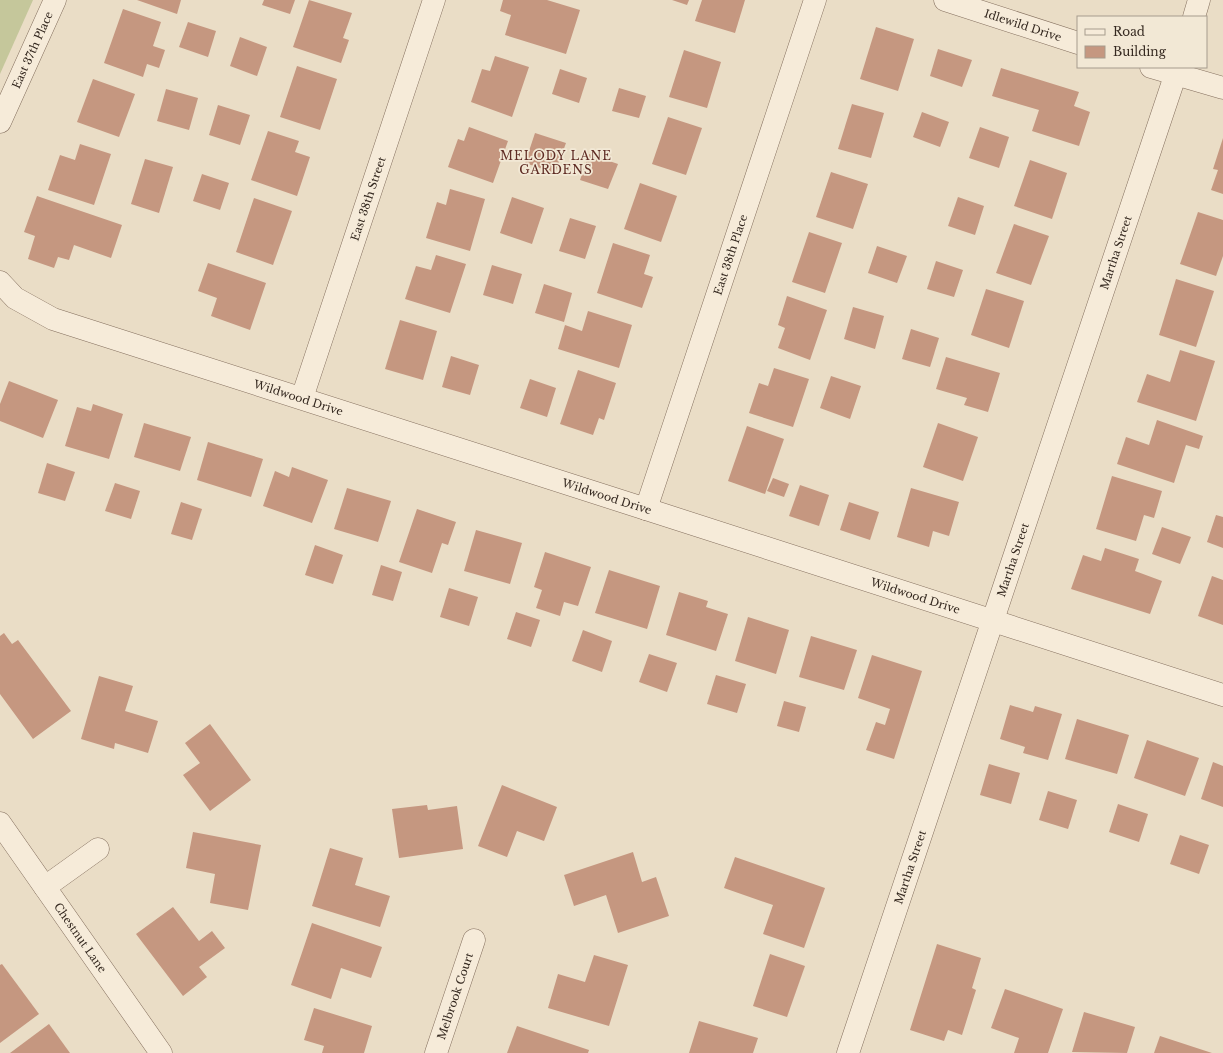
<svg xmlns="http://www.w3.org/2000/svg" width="1223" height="1053" font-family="'Libre Baskerville',serif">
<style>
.green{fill:#c5c79b}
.building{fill:#c59780}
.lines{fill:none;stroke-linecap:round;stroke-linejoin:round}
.minor-casing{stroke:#846f5e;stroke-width:23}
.tertiary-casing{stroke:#846f5e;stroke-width:23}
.minor{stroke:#f6ebd9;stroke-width:22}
.tertiary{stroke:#f6ebd9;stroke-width:22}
.labels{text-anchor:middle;stroke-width:3.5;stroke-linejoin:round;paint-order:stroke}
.street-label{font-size:11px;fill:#352920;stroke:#f2e8d5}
.neighbourhood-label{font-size:12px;letter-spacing:1px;fill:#5e2b23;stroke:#f2e8d5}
</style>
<rect width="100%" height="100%" fill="#eaddc6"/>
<!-- green -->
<path class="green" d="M0 0H33L0 74Z"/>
<!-- building -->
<g class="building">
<path d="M137 0H181L177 14Z"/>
<path d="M264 0H295L290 14 262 5Z"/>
<path d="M309 0 352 13 343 38 349 40 341 63 293 47Z"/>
<path d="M503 0H547L580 10 566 54 505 35 511 15 500 11Z"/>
<path d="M672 0H689L687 5Z"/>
<path d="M702 0H745L735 33 695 21Z"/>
<path d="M123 9 161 22 153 46 165 50 159 68 147 64 143 77 104 63Z"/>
<path d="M188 22 216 31 208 57 179 47Z"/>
<path d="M876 27 914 39 898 91 860 79Z"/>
<path d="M240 37 267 47 257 76 230 66Z"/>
<path d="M938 49 972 60 962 87 930 76Z"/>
<path d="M684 50 721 62 707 108 669 97Z"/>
<path d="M495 56 529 67 512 117 471 102 482 69 490 71Z"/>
<path d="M297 66 337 79 320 130 280 117Z"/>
<path d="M1001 68 1079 92 1074 106 1090 112 1079 146 1032 131 1039 110 992 96Z"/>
<path d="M560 69 587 78 579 103 552 94Z"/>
<path d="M93 79 135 94 119 137 77 122Z"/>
<path d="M619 88 646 96 639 118 612 111Z"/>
<path d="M166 89 198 98 189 130 157 121Z"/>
<path d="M852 104 884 113 871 158 838 149Z"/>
<path d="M218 105 250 115 240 145 209 135Z"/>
<path d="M922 112 949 122 940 147 913 137Z"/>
<path d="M668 117 702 128 686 175 652 164Z"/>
<path d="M469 127 508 141 493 183 448 167 458 139 464 141Z"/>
<path d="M980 127 1009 137 999 168 969 158Z"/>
<path d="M268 131 299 141 295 152 310 157 297 196 251 180Z"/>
<path d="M535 133 566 143 555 173 525 163Z"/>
<path d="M1223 138V194L1211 190 1218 170 1213 169Z"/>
<path d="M80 144 111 154 94 205 48 190 60 155 75 160Z"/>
<path d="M589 154 618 164 608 189 580 180Z"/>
<path d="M145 159 173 167 159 213 131 204Z"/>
<path d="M1030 160 1067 173 1052 219 1014 206Z"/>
<path d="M831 172 868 184 853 229 816 217Z"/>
<path d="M202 174 229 183 220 210 193 201Z"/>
<path d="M640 183 677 196 661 242 624 229Z"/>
<path d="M450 189 485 199 470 251 426 238 437 202 446 205Z"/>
<path d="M37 196 122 225 111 258 74 245 69 260 58 257 54 268 28 259 35 236 24 232Z"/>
<path d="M512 197 544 208 532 244 500 233Z"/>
<path d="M958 197 984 206 975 235 948 226Z"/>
<path d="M254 198 292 211 273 265 236 252Z"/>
<path d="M1198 212 1223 220V256L1216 276 1180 264Z"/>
<path d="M570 218 596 226 585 259 559 251Z"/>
<path d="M1014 224 1049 236 1031 285 996 273Z"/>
<path d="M809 232 842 243 825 293 792 282Z"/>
<path d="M613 243 650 255 644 274 653 277 642 308 597 293Z"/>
<path d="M877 246 907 256 897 283 868 273Z"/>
<path d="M436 255 466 264 450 313 405 299 416 266 431 270Z"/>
<path d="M936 261 963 270 954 297 927 289Z"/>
<path d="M208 263 266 283 250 330 211 316 217 298 198 291Z"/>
<path d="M492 265 522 274 513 304 483 295Z"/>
<path d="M1176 279 1214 291 1196 347 1159 335Z"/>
<path d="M544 284 572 293 564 322 535 313Z"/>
<path d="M986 289 1024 301 1009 348 971 335Z"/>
<path d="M787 296 827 310 810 360 778 348 785 328 778 325Z"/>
<path d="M853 307 884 316 875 349 844 339Z"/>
<path d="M588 311 632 325 619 368 558 349 565 325 582 331Z"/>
<path d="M400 320 437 331 423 380 385 369Z"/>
<path d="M911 329 939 338 930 367 902 359Z"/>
<path d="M1180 350 1215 361 1196 421 1137 402 1147 374 1170 382Z"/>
<path d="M451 356 479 365 470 395 442 387Z"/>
<path d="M946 357 1000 373 988 412 964 405 967 398 936 389Z"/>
<path d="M774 368 809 379 793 427 749 413 759 383 768 386Z"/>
<path d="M578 370 616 383 604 420 599 418 593 435 560 424Z"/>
<path d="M831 376 861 386 850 419 820 408Z"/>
<path d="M530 379 556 388 547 417 520 408Z"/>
<path d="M9 381 58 400 43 438 0 421V404Z"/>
<path d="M93 404 123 414 109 459 65 446 77 407 91 411Z"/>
<path d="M1157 420 1203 436 1199 449 1186 445 1174 483 1117 464 1126 437 1149 445Z"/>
<path d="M144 423 191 437 180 471 134 457Z"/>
<path d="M938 423 978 437 963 481 923 467Z"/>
<path d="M747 426 784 439 765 494 728 481Z"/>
<path d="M208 442 263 459 251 497 197 480Z"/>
<path d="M47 463 75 472 65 501 38 493Z"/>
<path d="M292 467 328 480 312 523 263 506 275 471 289 477Z"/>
<path d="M1112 476 1162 491 1154 518 1144 515 1136 541 1096 529Z"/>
<path d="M773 478 789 484 784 497 767 491Z"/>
<path d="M115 483 140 491 131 519 105 511Z"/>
<path d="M800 485 829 495 819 526 789 516Z"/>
<path d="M347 488 391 501 378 542 334 529Z"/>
<path d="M911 488 959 502 949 536 933 531 929 547 897 537Z"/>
<path d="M181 502 202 509 192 540 171 534Z"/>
<path d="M849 502 879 512 870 540 840 530Z"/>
<path d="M417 509 456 522 448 545 442 543 432 573 399 562Z"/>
<path d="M1216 515 1223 517V548L1207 542Z"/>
<path d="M1162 527 1191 537 1180 564 1152 554Z"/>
<path d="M476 530 522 543 510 584 464 571Z"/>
<path d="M315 545 343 555 333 584 305 575Z"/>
<path d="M1105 548 1139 559 1135 571 1162 581 1150 614 1071 589 1083 555 1101 561Z"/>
<path d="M545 552 591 567 578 606 564 602 560 616 536 608 542 590 534 587Z"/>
<path d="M381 565 402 572 393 601 372 595Z"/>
<path d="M609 570 660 586 647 629 595 613Z"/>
<path d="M1212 576 1223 580V625L1198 616Z"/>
<path d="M449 588 478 597 469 626 440 617Z"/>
<path d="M679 592 708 601 706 607 728 614 716 651 666 635Z"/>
<path d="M516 612 540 620 531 647 507 639Z"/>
<path d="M748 617 789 630 776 674 735 661Z"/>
<path d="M583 630 612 641 602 672 572 661Z"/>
<path d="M4 633 12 644 18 640 71 711 33 739 0 694V636Z"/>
<path d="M811 636 857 650 844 690 799 677Z"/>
<path d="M649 654 677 663 667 692 639 682Z"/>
<path d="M872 655 922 671 894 759 866 750 876 722 885 725 890 709 858 698Z"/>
<path d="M716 675 746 684 737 713 707 704Z"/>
<path d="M99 676 133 686 125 711 158 721 148 753 115 743 114 749 81 739Z"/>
<path d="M784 701 806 707 799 732 777 726Z"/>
<path d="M1010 705 1033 712 1035 706 1062 714 1048 760 1023 753 1025 747 1000 739Z"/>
<path d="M1077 719 1129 735 1117 774 1065 759Z"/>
<path d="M210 724 251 780 210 811 183 775 200 763 185 743Z"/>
<path d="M1147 740 1199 758 1185 796 1134 778Z"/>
<path d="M1213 762 1223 766V807L1201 799Z"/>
<path d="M989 764 1020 773 1011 804 980 795Z"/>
<path d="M502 785 557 807 544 841 517 831 507 857 478 846Z"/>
<path d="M1048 791 1077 800 1068 829 1039 820Z"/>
<path d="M1118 804 1148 814 1139 842 1109 832Z"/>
<path d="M427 805 428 810 457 806 463 849 399 858 392 809Z"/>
<path d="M193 832 261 845 248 910 210 903 215 874 186 868Z"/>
<path d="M1180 835 1209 845 1199 874 1170 864Z"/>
<path d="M330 848 363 858 355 885 390 896 380 927 312 906Z"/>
<path d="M633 852 642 882 656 877 669 916 618 933 606 895 574 906 564 875Z"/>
<path d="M735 857 825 888 804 948 763 934 773 905 724 888Z"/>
<path d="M173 907 199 941 212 931 225 948 199 967 207 977 183 996 136 934Z"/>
<path d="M312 923 382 947 371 978 341 968 331 999 291 985Z"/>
<path d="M937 944 981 958 972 988 976 990 962 1035 948 1030 944 1041 910 1030Z"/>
<path d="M770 954 805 966 787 1017 753 1006Z"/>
<path d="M594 955 628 965 609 1026 548 1008 558 974 585 982Z"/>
<path d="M2 964 39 1014 0 1043V965Z"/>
<path d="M1005 989 1063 1009 1048 1053H1014L1019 1038 991 1028Z"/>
<path d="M314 1008 372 1026 364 1053H322L324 1046 304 1040Z"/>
<path d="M1084 1012 1135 1027 1127 1053 1072 1052Z"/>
<path d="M699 1021 758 1038 753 1053H689Z"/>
<path d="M49 1024 70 1053H10Z"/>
<path d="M517 1026 589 1050 588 1053H507Z"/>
<path d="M1160 1036 1212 1053H1154Z"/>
</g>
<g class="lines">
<!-- minor casing -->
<g class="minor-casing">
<g id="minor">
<path id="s1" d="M945 0 1078 43"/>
<path d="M1151 67 1223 88"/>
<path id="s2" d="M0 122 55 0"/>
<path id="s3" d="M0 282 15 298 53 319 646 509 1223 695"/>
<path id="s4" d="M302 398 434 0"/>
<path id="s5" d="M646 509 815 0"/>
<path id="s6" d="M0 823 161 1053"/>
<path d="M45 887 98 849"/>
<path id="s7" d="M436 1053 474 940"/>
</g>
</g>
<!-- tertiary casing -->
<g class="tertiary-casing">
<g id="tertiary">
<path d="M1194 17 1199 0"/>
<path id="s8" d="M848 1053 1178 67"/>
</g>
</g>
<!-- minor -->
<use href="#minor" class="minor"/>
<!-- tertiary -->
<use href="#tertiary" class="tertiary"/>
</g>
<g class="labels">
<!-- street labels -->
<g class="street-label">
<text dy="4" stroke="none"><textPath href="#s1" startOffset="82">Idlewild Drive</textPath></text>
<text dy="4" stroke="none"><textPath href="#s2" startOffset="79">East 37th Place</textPath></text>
<text dy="4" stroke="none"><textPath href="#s4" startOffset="210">East 38th Street</textPath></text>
<text dy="4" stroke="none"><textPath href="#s8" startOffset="844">Martha Street</textPath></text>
<text dy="4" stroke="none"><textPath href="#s5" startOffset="268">East 38th Place</textPath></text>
<text dy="4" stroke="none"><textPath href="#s3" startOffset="323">Wildwood Drive</textPath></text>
<text dy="4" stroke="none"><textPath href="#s3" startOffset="647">Wildwood Drive</textPath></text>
<text dy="4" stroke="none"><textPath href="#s8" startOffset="520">Martha Street</textPath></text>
<text dy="4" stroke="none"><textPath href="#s3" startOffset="971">Wildwood Drive</textPath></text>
<text dy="4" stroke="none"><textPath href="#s8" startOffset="196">Martha Street</textPath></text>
<text dy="4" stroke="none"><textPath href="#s6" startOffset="140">Chestnut Lane</textPath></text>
<text dy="4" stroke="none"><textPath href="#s7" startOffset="60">Melbrook Court</textPath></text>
</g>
<!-- neighbourhood labels -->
<g class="neighbourhood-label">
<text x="556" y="160">MELODY LANE<tspan x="556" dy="14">GARDENS</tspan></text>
</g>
</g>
<!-- legend -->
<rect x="1077" y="16" width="130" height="52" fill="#f2e8d5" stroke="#a69c8d"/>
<rect x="1085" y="29" width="20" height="6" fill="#f6ebd9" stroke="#a69c8d"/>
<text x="1113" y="36" font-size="12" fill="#352920">Road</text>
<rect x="1085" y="46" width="20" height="12" fill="#c59780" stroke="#a69c8d"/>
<text x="1113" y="56" font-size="12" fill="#352920">Building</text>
</svg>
